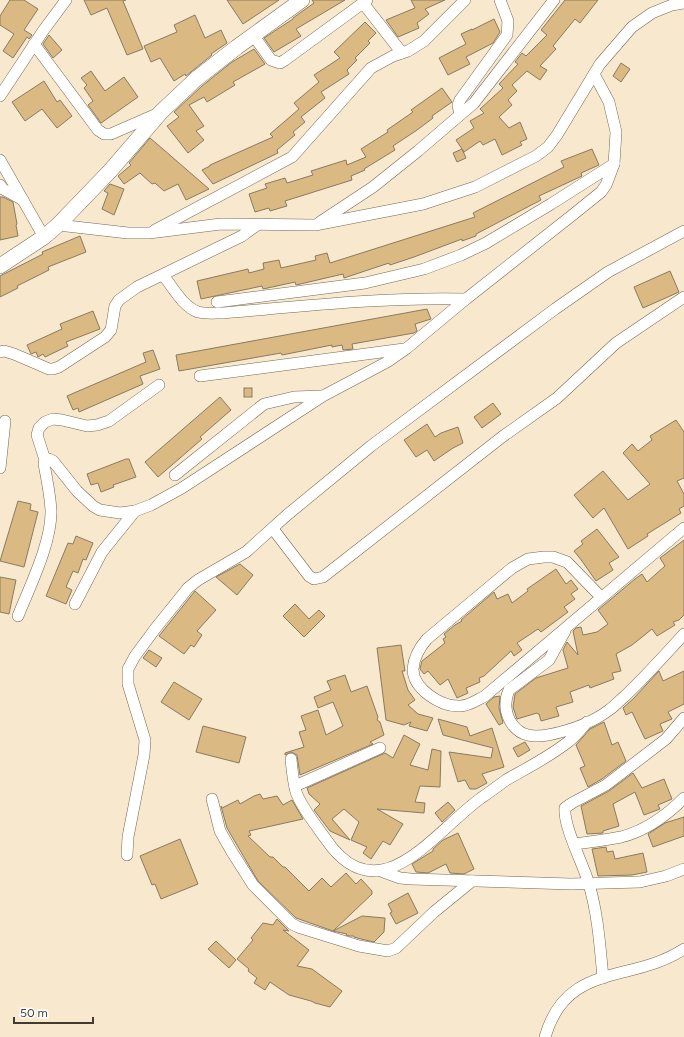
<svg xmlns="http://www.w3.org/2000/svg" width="684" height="1037" font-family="Figtree,sans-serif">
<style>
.building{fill:#dbb982;stroke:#897a62}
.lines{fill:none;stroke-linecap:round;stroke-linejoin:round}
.street-casing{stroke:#756851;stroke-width:12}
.secondary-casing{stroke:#756851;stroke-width:16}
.street{stroke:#fff;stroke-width:11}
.secondary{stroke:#fff;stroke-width:15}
</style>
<rect width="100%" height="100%" fill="#f8e9ce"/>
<!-- building -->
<g class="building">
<path d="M10 0H24L38 9 24 30 32 35 29 39 27 37 13 58 3 51 14 34 0 25V16Z"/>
<path d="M84 0H126L123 1 143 49 127 55 107 8 91 15Z"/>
<path d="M227 0H279L243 24Z"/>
<path d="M312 0H345L296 29 301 36 274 52 264 38 293 19V18L314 3Z"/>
<path d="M411 0H445L425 9 429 14 417 23 419 28 398 37 386 20 415 8Z"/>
<path d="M565 0H598L580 23 575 19 553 46 556 49 540 66 547 70 540 80 527 71 512 85 517 91 508 100 512 105 499 117 509 128 520 122 527 139 520 142 522 145 502 155 495 139 483 145 480 141 464 152 456 140 474 128 470 121 484 113 480 109 503 88 499 84 518 64 515 62 522 53 526 56 547 35 541 30Z"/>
<path d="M195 15 205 38 221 30 227 43 211 54 212 55 186 76 185 74 174 81 160 58 151 62 144 46 177 32 174 25Z"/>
<path d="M494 19 500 32 493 43 466 57 470 64 448 75 439 58 466 44 461 34 472 29V30Z"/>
<path d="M365 22 376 33 368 41 370 43 355 58 357 60 347 70 349 74 321 92 325 98 301 117 305 122 293 132 295 135 277 150 278 153 213 184 202 170 210 166V165L273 137 270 134 299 109 294 103 319 82 314 75 340 58 334 52Z"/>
<path d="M49 35 62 50 53 58 43 44Z"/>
<path d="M254 49 265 64 233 82 235 85 207 102 204 97 189 105 204 126 196 131 204 140 188 153 167 126 179 117 174 112 202 86 232 62Z"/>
<path d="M621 63 630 69 621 82 613 76Z"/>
<path d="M91 71 105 91 124 77 138 97 101 123 88 105 93 101 84 88 87 85 81 78Z"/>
<path d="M44 81 57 102 60 100 72 116 57 128 42 109 25 121 12 102Z"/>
<path d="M442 88 452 102 432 116 433 118 417 130 393 146 395 150 364 169 365 170 351 176 352 180 285 201 287 206 280 208 270 211 269 208 255 212 249 194 267 188 265 184 285 178 287 183 313 175 311 171 346 160 347 165 366 157 361 149 388 132 387 130 413 112 411 110Z"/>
<path d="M150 138 164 150 209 189 186 200 178 184 164 191 155 183 152 184 140 173 124 184 118 176 131 165 129 163Z"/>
<path d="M462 149 466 158 457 162 453 153Z"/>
<path d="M592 149 599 165 581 173 582 176 539 196 541 200 476 234V236L462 241V239L414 257 390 265 389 263 344 278 343 274 296 285 295 282 263 289 262 286 201 299 197 281 248 269 249 273 264 269 263 263 279 260 281 268 316 260 315 256 327 253 330 263 475 217 473 213 564 167 561 161Z"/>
<path d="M110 184 124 189 114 215 102 209 108 193 104 191Z"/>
<path d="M0 197H3L13 202 17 224 16 225 18 236 0 240Z"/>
<path d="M80 236 86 252 48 267 49 270 17 286 18 288 0 297V276L43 254 42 252Z"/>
<path d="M670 271 679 292 643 308 634 287Z"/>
<path d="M427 309 431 319 415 324 417 331 414 333 352 344 353 349 343 350 342 345 332 347V345L282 355 281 353 179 371 176 355Z"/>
<path d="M93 311 100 329 66 342 68 346 45 357 43 354 38 357 36 352 31 354 27 345 62 329 60 324Z"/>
<path d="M153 350 160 369 140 376 143 384 79 412 78 408 73 410 67 396 146 362 143 353Z"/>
<rect x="244" y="388" width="8" height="9"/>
<path d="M220 397 231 410 200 437 202 439 158 477 145 462Z"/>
<path d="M493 403 501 414 482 428 474 417Z"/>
<path d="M676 420 684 432V478L677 481 684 494V506L679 509 681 513 647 534 648 536 628 549 604 508 593 518 574 495 603 471 628 500 650 484 623 453 632 444 638 451 652 440 650 436Z"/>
<path d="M427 424 435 437 441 433 458 427 463 443 453 448 434 461 427 450 416 457 404 440Z"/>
<path d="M126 459H129L136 477 113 485 114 487 101 492 98 483 91 485 87 474Z"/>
<path d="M18 501 31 504 30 510 38 512 24 567 0 561Z"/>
<path d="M597 529 619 557 609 563 613 570 596 581 582 561 574 551 583 544 581 541Z"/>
<path d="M76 536 93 543 86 560 83 559 78 573 73 571 66 587 72 590 66 604 46 596 68 543 73 544Z"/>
<path d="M684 540V615L679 620 673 622 675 625 657 636 652 629 632 645 616 654 621 671 612 673 614 679 590 688 589 685 570 692 573 702 556 707 559 716 541 721 539 714H538L537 713 517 719 513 707 515 694 536 678 568 668 563 650 567 642 578 655 573 631 576 628 581 627 583 635 597 632 608 624 598 610 635 579 642 574 647 582 665 566 660 558Z"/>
<path d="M240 564 253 575 237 595 216 577Z"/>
<path d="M556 569 566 584 571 580 578 589 571 594 575 599 564 607 568 612 541 632 538 629 517 643 522 650 514 656 511 651 484 676 479 678 480 682 466 688 468 693 457 698 448 679 440 685 428 671 424 674 420 669 422 661 445 643 443 639 446 637 444 634 455 625 462 621 461 620 494 592 497 599 508 594 512 603 528 591 527 589Z"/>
<path d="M0 577 16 580 9 614 0 612Z"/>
<path d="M195 591 216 610 197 631 202 635 194 647 191 645 184 654 159 636Z"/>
<path d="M295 604 309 619 319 610 325 616 304 637 283 616Z"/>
<path d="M401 645 405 671H402L408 690 415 700 408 705 418 714 433 718 427 731 409 726 411 722 404 725 386 720 377 648Z"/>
<path d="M149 650 162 658 156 667 143 658Z"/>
<path d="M659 671 663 681 684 671V704L668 712 672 719 660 724 663 731 645 739 632 712 626 715 623 708 634 698Z"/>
<path d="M345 675 351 692 367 686 378 717 377 720 380 722 384 735 370 742 373 744 300 775 297 755 291 752 285 755V753L304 747 299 732 306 730 301 716 318 710 326 735 343 726 333 702 318 708 314 697 331 690 327 681Z"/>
<path d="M174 682 202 699 189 720 161 702Z"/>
<path d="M500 696 499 708 503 723 499 725 486 704 494 697Z"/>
<path d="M438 719 467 727 470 736 492 728 504 767 482 774 487 783 476 789H470L465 780 458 782 449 752 491 758 493 748 443 735Z"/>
<path d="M604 722 612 745 618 742 626 761 602 779 588 787 580 768 585 766 576 745 590 729Z"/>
<path d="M203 726 246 737 239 763 196 752Z"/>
<path d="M404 735 420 744 410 765 428 770 432 749 441 751 440 787 420 786 415 802 425 803 424 813 377 809 403 824 390 845 383 841 371 859 363 853 367 847 351 840 359 822 344 809 332 819 350 840 330 831 314 810 320 804 309 794 307 788 385 753 393 758Z"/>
<path d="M525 742 530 750 518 757 513 748Z"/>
<path d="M633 773 642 788 664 779 672 799 658 805 660 809 644 815 635 792 613 804 619 826 603 831V833L587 834 581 806 609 791Z"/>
<path d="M260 794 263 799 277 796 283 805 292 800 303 819 249 831 251 835 248 836 270 857H273L283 867H285L309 891 322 878 331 887 346 873 356 884 361 879 372 891V894L333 931 296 918 258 881 227 828 221 806 222 808 238 800 240 804 254 796Z"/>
<path d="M448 802 455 810 442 822 435 813Z"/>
<path d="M684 817V836L653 847 648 834 665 823Z"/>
<path d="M458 833 474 869 464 874 450 873 446 864 428 873 416 872 412 864 433 851V849L443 840Z"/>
<path d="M180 839 198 884 161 899 155 884 152 885 140 856Z"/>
<path d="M606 847 607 852 613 851 615 859 643 853 647 872 632 875 598 876 592 849Z"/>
<path d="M408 893 418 913 396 924 390 913 392 912 388 904Z"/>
<path d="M362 916 385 918 384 932 374 942 361 939 354 937V936H349L346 935 347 934 333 931Z"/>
<path d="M277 919 289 931 283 930 309 950 297 966 312 969 342 991 330 1007 315 1003 311 1001 289 995 270 982 265 990 254 983 257 978 248 971 249 969 237 959 253 940 251 938 263 923 273 925Z"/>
<path d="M216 941 236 960 229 968 208 949Z"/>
</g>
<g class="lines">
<!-- street casing -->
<g class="street-casing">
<g id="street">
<path d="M363 3 402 53"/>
<path d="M253 35 271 60 280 63 285 60 367 0"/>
<path d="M34 44 98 130 104 134H111L159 113"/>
<path d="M0 96 43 31 66 0"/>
<path d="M460 115 458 105 460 100 507 35 508 21 500 0"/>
<path d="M0 160 44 237"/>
<path d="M0 185 3 189 23 200"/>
<path d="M320 222 373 187 418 151 474 103 554 0"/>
<path d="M58 225 128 233H149L221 224 315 225 423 204 475 187 536 156 548 147 557 135 600 64 632 27 652 13 672 5 684 3"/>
<path d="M155 230 292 157 371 68 393 56 408 51 424 41 465 0"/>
<path d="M163 275C172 286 183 307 198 312 206 314 215 313 223 313 304 306 385 297 466 299"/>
<path d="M217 302 365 283 424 269 461 255 486 243 551 204 614 164"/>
<path d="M0 352 4 351 14 354 49 369H53L59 367 105 337 111 330 115 306 119 300 137 287 242 236 257 225"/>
<path d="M200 376 404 349"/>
<path d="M45 460 37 435 39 428 45 422 53 419 62 420 87 426 97 425 109 421 159 385"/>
<path d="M0 468 5 421"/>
<path d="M175 475 264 404 294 397 322 396"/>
<path d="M273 529 309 576 314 579 323 577 502 437 557 398 616 343 684 297"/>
<path d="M601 597 567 562 553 557H544L528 559 512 568 427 639C420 647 414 657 413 669 413 689 441 707 460 706 469 706 477 700 485 696L684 528"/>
<path d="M75 604 102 552 135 511"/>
<path d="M18 616C30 586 52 542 51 510 50 495 47 479 44 464L45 460 49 459 53 461 77 491 93 506 100 510 120 513 135 511 151 505 182 488 323 396 387 362 407 348 466 299 575 213 601 192 606 185 614 164 616 132 609 102 594 74"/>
<path d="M565 631 549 660 509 690C504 701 505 714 512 724 521 737 534 737 548 735 568 731 592 723 609 710 615 706 620 700 625 696 646 676 665 655 684 634"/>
<path d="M291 759C292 770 293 781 296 792 302 808 315 824 325 838 378 917 433 833 481 798 490 792 498 786 506 780 527 768 549 757 568 742 575 737 581 729 587 722"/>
<path d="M295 786 380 748"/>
<path d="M212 799 220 831 232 852 253 885 292 924 298 927 359 946 388 951 396 948 434 912 472 881"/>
<path d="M574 844C590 842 605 840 621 837 645 831 667 815 684 798"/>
<path d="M127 855 128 837 144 755 145 740 128 684V669L135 656 155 629 188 588 198 580 246 552 287 515 371 446 555 309 608 272 684 231"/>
<path d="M381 871 400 878 411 879 571 884 640 882 666 876 684 869"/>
<path d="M603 978C600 946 598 915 589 884 584 866 563 826 565 808L572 803 606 785 666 739 684 718"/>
<path d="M545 1037C567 961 631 984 684 949"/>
</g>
</g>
<!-- secondary casing -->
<g class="secondary-casing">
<path id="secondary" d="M0 266 44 237 58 225 110 171 161 112 196 79 237 47 302 0"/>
</g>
<!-- street -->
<use href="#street" class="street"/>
<!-- secondary -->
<use href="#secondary" class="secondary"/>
</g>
<!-- scale -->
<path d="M14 1017v6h79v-6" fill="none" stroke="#413b30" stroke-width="2"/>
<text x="20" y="1017" font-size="12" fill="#413b30" stroke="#ffffff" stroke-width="3" paint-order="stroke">50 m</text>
</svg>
